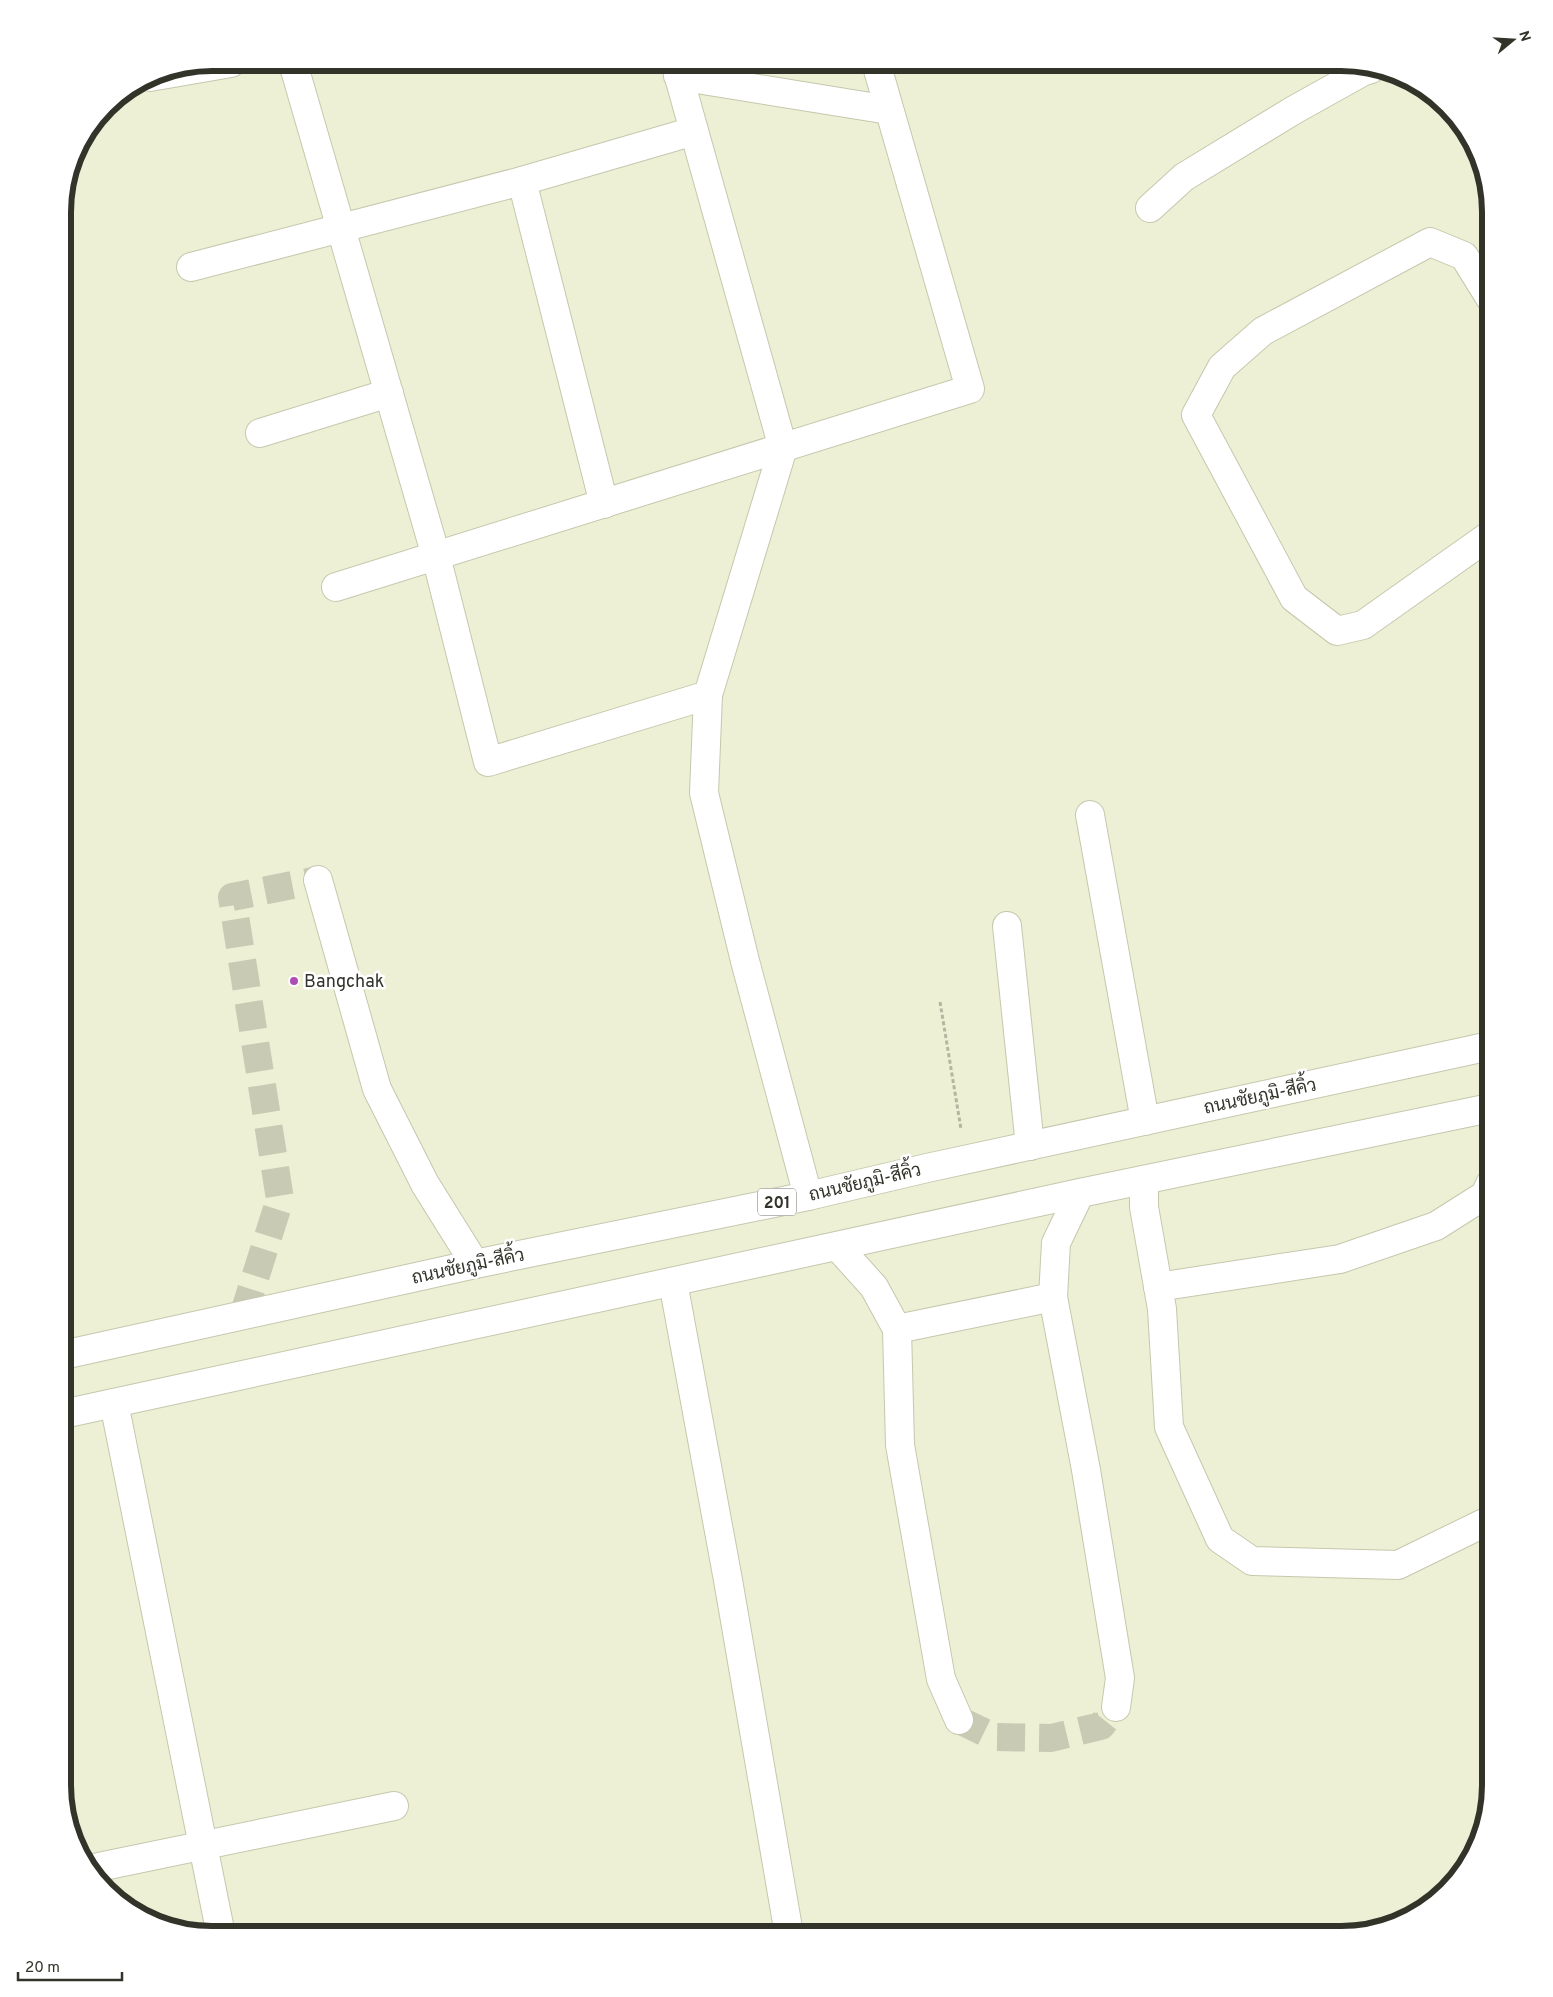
<svg xmlns="http://www.w3.org/2000/svg" width="1553" height="1997" font-family="Overpass,Sarabun,sans-serif">
<style>
.lines{fill:none;stroke-linecap:round;stroke-linejoin:round}
.minor-tunnel{stroke:#c8cab3;stroke-width:28;stroke-dasharray:28 14;stroke-linecap:butt}
.minor-casing{stroke:#c5c8ad;stroke-width:30}
.highway-casing{stroke:#c5c8ad;stroke-width:30}
.path{stroke:#b3b6a0;stroke-width:3;stroke-dasharray:4 2.5;stroke-linecap:butt}
.minor{stroke:#fff;stroke-width:28}
.highway{stroke:#fff;stroke-width:28}
.poi-dot{fill:#b04db3;stroke:#fff;stroke-width:2}
.labels{text-anchor:middle;stroke-width:5;stroke-linejoin:round;paint-order:stroke}
.shield{fill:#fff;stroke:#707069;stroke-width:1}
.shield-label{font-size:16px;font-weight:bold;fill:#323329}
.poi-label{font-size:18px;fill:#323329;stroke:#fff;text-anchor:start}
.street-label{font-size:18px;fill:#323329;stroke:#fff}
.rim{fill:none;stroke:#323329;stroke-width:6}
</style>
<rect width="100%" height="100%" fill="#edf0d5"/>
<g class="lines">
<!-- minor-tunnel -->
<g class="minor-tunnel">
<path d="M243 1316 280 1199 232 897 318 880"/>
<path d="M959 1720 994 1737 1051 1738 1101 1726 1116 1707"/>
</g>
<!-- minor casing -->
<g class="minor-casing">
<g id="minor">
<path d="M293 63 436 556 488 762 708 695"/>
<path d="M675 63 783 448 708 695 704 793 745 961 808 1196"/>
<path d="M678 76 889 110"/>
<path d="M150 77 231 63"/>
<path d="M522 181 604 504"/>
<path d="M1150 208 1184 177 1294 110 1364 71 1371 69"/>
<path d="M191 267 522 181 694 131"/>
<path d="M260 433 389 393"/>
<path d="M1490 535 1363 625 1337 631 1294 598 1196 415 1222 367 1263 331 1430 242 1464 256 1490 298"/>
<path d="M336 587 970 389 876 63"/>
<path d="M1090 815 1145 1121"/>
<path d="M318 880 377 1089 425 1184 475 1264"/>
<path d="M1007 926 1030 1146"/>
<path d="M1144 1180V1207L1162 1309 1169 1427 1220 1539 1252 1561 1398 1565 1490 1520"/>
<path d="M1080 1193 1056 1243 1053 1297 1086 1470 1120 1678 1116 1707"/>
<path d="M838 1247 874 1287 897 1329 900 1445 941 1679 959 1720"/>
<path d="M673 1282 728 1580 789 1934"/>
<path d="M1158 1287 1340 1259 1436 1226 1485 1195 1490 1184"/>
<path d="M897 1329 1053 1297"/>
<path d="M114 1403 220 1930"/>
<path d="M89 1869 394 1806"/>
</g>
</g>
<!-- highway casing -->
<g class="highway-casing">
<g id="highway">
<path d="M63 1355 475 1264 808 1196 927 1168 1490 1046"/>
<path d="M63 1414 1080 1193 1490 1108"/>
</g>
</g>
<!-- path -->
<path class="path" d="M940 1002 961 1129"/>
<!-- minor -->
<use href="#minor" class="minor"/>
<!-- highway -->
<use href="#highway" class="highway"/>
</g>
<!-- markers -->
<circle class="poi-dot" cx="294" cy="981" r="5"/>
<g class="labels">
<!-- shield labels -->
<rect class="shield" x="758" y="1188.5" width="38" height="27" rx="4"/>
<g class="shield-label">
<text x="777" y="1208">201</text>
</g>
<!-- poi labels -->
<g class="poi-label">
<text x="304" y="987">Bangchak</text>
</g>
<!-- street labels -->
<g class="street-label">
<text transform="translate(1260 1096) rotate(-12)" y="6">ถนนชัยภูมิ-สีคิ้ว</text>
<text transform="translate(865 1182) rotate(-13)" y="6">ถนนชัยภูมิ-สีคิ้ว</text>
<text transform="translate(468 1266) rotate(-12)" y="6">ถนนชัยภูมิ-สีคิ้ว</text>
</g>
</g>
<!-- crop -->
<path d="M0 0H1553V1997H0ZM212 71H1341A141 141 0 0 1 1482 212V1785A141 141 0 0 1 1341 1926H212A141 141 0 0 1 71 1785V212A141 141 0 0 1 212 71Z" fill="#fff" fill-rule="evenodd"/>
<path class="rim" d="M212 71H1341A141 141 0 0 1 1482 212V1785A141 141 0 0 1 1341 1926H212A141 141 0 0 1 71 1785V212A141 141 0 0 1 212 71Z"/>
<!-- north arrow -->
<g transform="translate(1513 40) rotate(72)" stroke="#ffffff" stroke-width="4" paint-order="stroke">
<path d="M0-4L9 19L0 12L-9 19Z" fill="#323329"/>
<text y="-8" font-size="14" font-weight="bold" text-anchor="middle" fill="#323329">N</text>
</g>
<!-- scale -->
<path d="M18 1972v8h104v-8" fill="none" stroke="#323329" stroke-width="2.5"/>
<text x="25" y="1972" font-size="15" fill="#323329" stroke="#ffffff" stroke-width="4" paint-order="stroke">20 m</text>
</svg>
